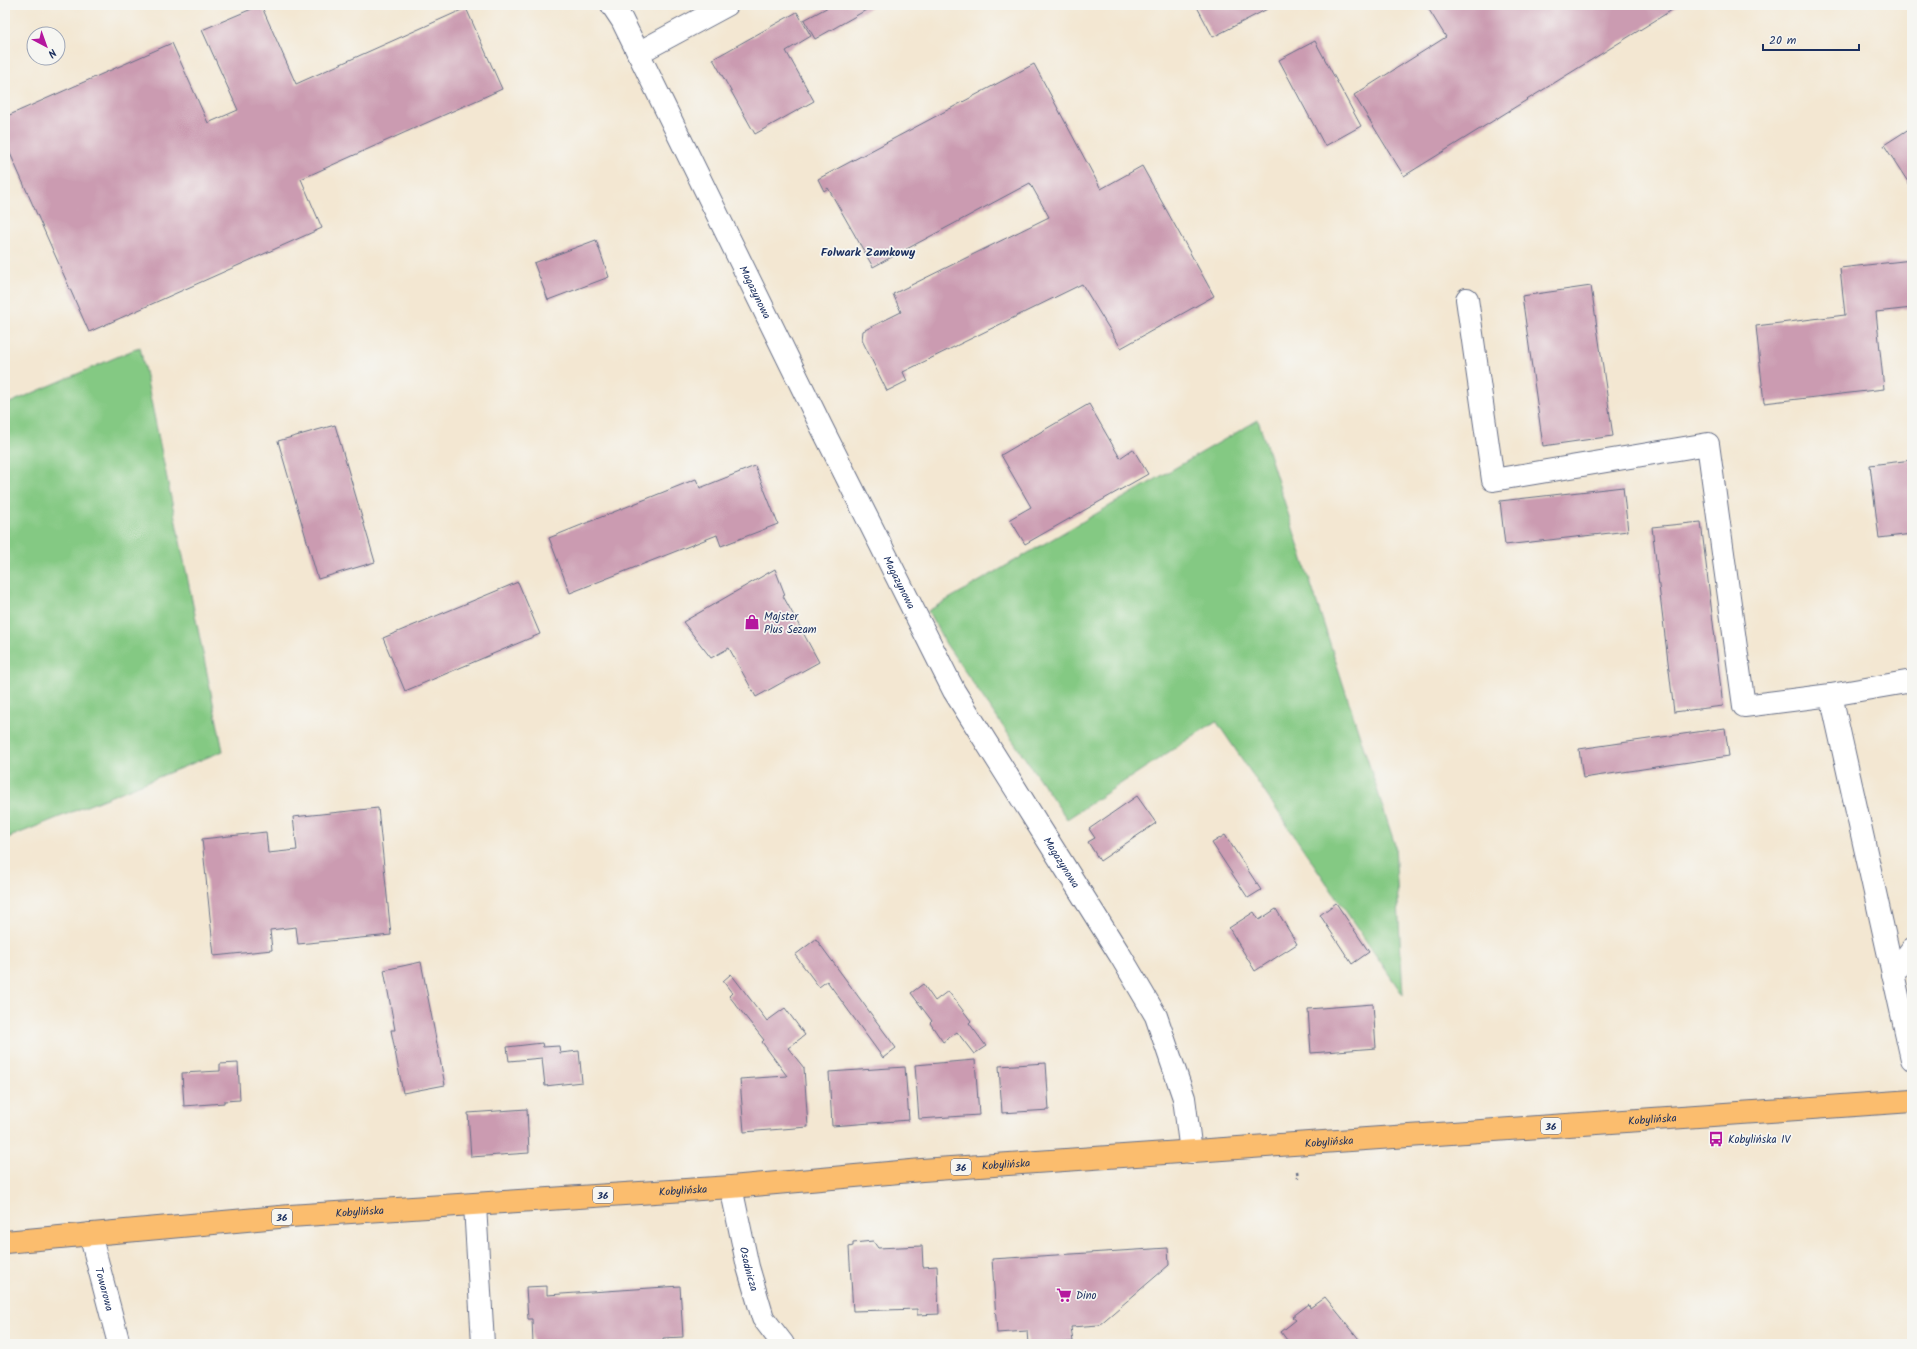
<svg xmlns="http://www.w3.org/2000/svg" width="1917" height="1349" font-family="Kalam,sans-serif">
<style>
.green{fill:#84c983;stroke:#507c70}
.building{fill:#cb9bb1}
.lines{fill:none;stroke-linecap:round;stroke-linejoin:round}
.minor-casing{stroke:#676f87;stroke-width:24}
.major-casing{stroke:#676f87;stroke-width:24}
.path{stroke:#676f87;stroke-width:2.5;stroke-dasharray:3 3;stroke-linecap:butt}
.minor{stroke:#fff;stroke-width:22}
.major{stroke:#fbbd6e;stroke-width:22}
.labels{text-anchor:middle;stroke-width:3.5;stroke-linejoin:round;paint-order:stroke}
.shield{fill:#f6f6f2;stroke:#5d6b8a;stroke-width:1}
.shield-label{font-size:10px;font-weight:bold;fill:#1b2f5e}
.street-label{font-size:11px;fill:#1b2f5e;stroke:#f6f6f2}
.poi-label{font-size:11px;fill:#1b2f5e;stroke:#f6f6f2;text-anchor:start}
.neighbourhood-label{font-size:12px;font-weight:bold;fill:#1b2f5e;stroke:#f6f6f2}
</style>
<rect width="100%" height="100%" fill="#f6f6f2"/>
<filter id="ink" filterUnits="userSpaceOnUse"><feTurbulence type="fractalNoise" baseFrequency=".025" numOctaves="2"/><feDisplacementMap in="SourceGraphic" scale="8" xChannelSelector="R" yChannelSelector="G"/><feConvolveMatrix kernelMatrix="1 2 1 2 8 2 1 2 1" color-interpolation-filters="sRGB"/></filter>
<filter id="wash" filterUnits="userSpaceOnUse"><feTurbulence type="fractalNoise" baseFrequency=".012" numOctaves="4" result="noise"/><feDisplacementMap in="SourceGraphic" scale="16" xChannelSelector="R" yChannelSelector="G"/><feGaussianBlur stdDeviation="0.9" result="paint"/><feColorMatrix in="noise" values="0 0 0 0 0 0 0 0 0 0 0 0 0 0 0 0 0 1.4 0 .05"/><feComposite in="paint" operator="in"/></filter>
<g filter="url(#wash)">
<rect width="100%" height="100%" fill="#f3e7d2"/>
<!-- green -->
<g class="green">
<path d="M140 347 223 751 5 839V405Z"/>
<path d="M1258 420 1395 845 1403 995 1216 721 1067 819 946 644 928 611Z"/>
</g>
<g id="blocks">
<!-- building -->
<g class="building">
<path d="M261 5 296 84 466 8 502 89 301 179 322 228 89 332 5 142V117L172 43 208 123 238 110 202 30Z"/>
<path d="M832 5H875L815 39 804 20Z"/>
<path d="M1196 5H1275L1213 37Z"/>
<path d="M1426 5H1680L1404 176 1354 95 1446 37Z"/>
<path d="M797 12 811 36 786 51 814 101 755 134 713 59Z"/>
<path d="M1315 41 1361 126 1325 146 1279 60Z"/>
<path d="M1034 64 1101 189 1142 166 1214 296 1121 348 1082 284 903 372 907 381 887 391 862 340 863 331 901 312 893 294 1049 217 1030 183 873 267 828 188 824 191 818 179Z"/>
<path d="M1912 127V188L1884 145Z"/>
<path d="M596 240 609 277 548 300 534 263Z"/>
<path d="M1912 260V308L1876 312 1884 389 1764 403 1756 326 1845 315 1840 268Z"/>
<path d="M1591 286 1613 436 1543 446 1522 296Z"/>
<path d="M1089 404 1120 458 1133 449 1148 474 1025 544 1010 519 1031 507 1001 455Z"/>
<path d="M335 425 375 562 318 579 278 441Z"/>
<path d="M1912 460V534L1879 538 1870 465Z"/>
<path d="M755 466 778 524 721 546 717 535 570 593 549 538 696 479 700 488Z"/>
<path d="M1623 487 1628 531 1505 545 1500 501Z"/>
<path d="M1701 522 1723 706 1674 712 1652 527Z"/>
<path d="M775 569 785 595 783 596 819 662 756 697 729 648 711 658 683 622Z"/>
<path d="M518 582 540 634 405 691 383 638Z"/>
<path d="M1725 728 1729 756 1583 778 1579 749Z"/>
<path d="M1137 796 1156 823 1100 861 1088 842 1095 838 1089 829Z"/>
<path d="M378 808 391 935 298 944 296 927 270 930 272 950 214 956 202 839 266 832 268 853 297 850 293 817Z"/>
<path d="M1225 835 1261 890 1248 898 1212 843Z"/>
<path d="M1336 903 1369 952 1352 964 1320 915Z"/>
<path d="M1276 909 1297 944 1255 971 1229 928 1254 912 1259 920Z"/>
<path d="M816 939 896 1048 883 1058 827 981 819 987 795 955Z"/>
<path d="M421 962 445 1085 403 1093 391 1030H395L384 970Z"/>
<path d="M731 974 767 1021 785 1008 805 1035 788 1048 804 1068 808 1127 744 1132 740 1079 787 1076 762 1042 764 1040 729 996 732 993 723 981Z"/>
<path d="M923 984 935 1001 948 991 971 1021 969 1023 986 1046 974 1054 957 1032 943 1042 930 1023 932 1021 911 993Z"/>
<path d="M1373 1004 1376 1048 1311 1053 1308 1009Z"/>
<path d="M542 1043 543 1047 559 1046 560 1053 579 1051 582 1082 545 1086 542 1058 509 1061 507 1047Z"/>
<path d="M975 1060 979 1115 919 1119 915 1065Z"/>
<path d="M238 1063 240 1100 224 1101V1103L184 1106 182 1073 220 1071V1064Z"/>
<path d="M1046 1063 1049 1110 1002 1113 999 1066Z"/>
<path d="M905 1067 909 1120 832 1126 829 1072Z"/>
<path d="M527 1109 529 1153 471 1157 468 1113Z"/>
<path d="M873 1241 878 1248 922 1246 923 1267 937 1266 939 1314 917 1315V1309L853 1311 849 1247 853 1246V1243Z"/>
<path d="M1168 1248 1169 1265 1099 1325 1071 1327 1073 1342 1028 1344 1027 1331 997 1333 992 1259Z"/>
<path d="M547 1286V1295L680 1286 683 1337 663 1338V1344H533L532 1319H528L526 1287Z"/>
<path d="M1325 1297 1363 1344H1290L1281 1332 1296 1320 1292 1317 1309 1304 1310 1308Z"/>
</g>
</g>
</g>
<g filter="url(#ink)">
<use href="#blocks" fill-opacity="0" stroke="#676f87" stroke-width="1"/>
<g class="lines">
<!-- minor casing -->
<g class="minor-casing">
<g id="minor">
<path id="s1" d="M612 5 622 20 821 426 954 691 1120 955 1156 1016 1184 1098 1191 1152"/>
<path d="M638 53 727 5"/>
<path d="M1467 299 1493 480 1708 444 1744 706 1831 695 1912 1059"/>
<path d="M1831 695 1912 681"/>
<path d="M1893 975 1912 949"/>
<path id="s2" d="M731 1187 748 1267 763 1318 783 1344"/>
<path d="M475 1205 483 1344"/>
<path id="s3" d="M90 1234 119 1344"/>
</g>
</g>
<!-- major casing -->
<g class="major-casing">
<g id="major">
<path id="s4" d="M5 1242 290 1216 731 1187 922 1170 1912 1101"/>
</g>
</g>
<!-- path -->
<path class="path" d="M1297 1171 1298 1178"/>
<!-- minor -->
<use href="#minor" class="minor"/>
<!-- major -->
<use href="#major" class="major"/>
</g>
</g>
<!-- icons -->
<defs>
<g id="shop-bare" transform="scale(1.2)"><path d="M-5-2.5h2.3a2.7 3.5 0 0 1 5.4 0H5L5.5 6h-11ZM-1.5-2.5h3a1.5 2.3 0 0 0-3 0Z" fill="#b5179e" stroke="#f6f6f2" stroke-width="2.5" paint-order="stroke"/></g>
<g id="bus-bare" transform="scale(1.2)"><path d="M-5-6H5V4H4V6H2V4H-2V6H-4V4H-5ZM-3.5-4V0h7V-4ZM-3.5 1.2v1.5H-2V1.2ZM2 1.2v1.5H3.5V1.2Z" fill="#b5179e" stroke="#f6f6f2" stroke-width="2.5" paint-order="stroke"/></g>
<g id="supermarket-bare" transform="scale(1.2)"><path d="M-6-5.5h2.5l.6 2H6L4.5 2H-2.5L-4.4-4H-6ZM-1.5 3.2a1.3 1.3 0 1 0 .1 0ZM3 3.2a1.3 1.3 0 1 0 .1 0Z" fill="#b5179e" stroke="#f6f6f2" stroke-width="2.5" paint-order="stroke"/></g>
</defs>
<g fill-rule="evenodd">
<use href="#shop-bare" x="752" y="622"/>
<use href="#bus-bare" x="1716" y="1139"/>
<use href="#supermarket-bare" x="1064" y="1295"/>
</g>
<g class="labels">
<!-- shield labels -->
<g class="shield">
<rect x="1541" y="1118" width="20" height="16" rx="3"/>
<rect x="951" y="1159" width="20" height="16" rx="3"/>
<rect x="593" y="1187" width="20" height="16" rx="3"/>
<rect x="272" y="1209" width="20" height="16" rx="3"/>
</g>
<g class="shield-label">
<text x="1551" y="1130">36</text>
<text x="961" y="1171">36</text>
<text x="603" y="1199">36</text>
<text x="282" y="1221">36</text>
</g>
<!-- street labels -->
<g class="street-label">
<text dy="4" stroke="none"><textPath href="#s1" startOffset="321">Magazynowa</textPath></text>
<text dy="4" stroke="none"><textPath href="#s1" startOffset="645">Magazynowa</textPath></text>
<text dy="4" stroke="none"><textPath href="#s1" startOffset="969">Magazynowa</textPath></text>
<text dy="4" stroke="none"><textPath href="#s4" startOffset="1652">Kobylińska</textPath></text>
<text dy="4" stroke="none"><textPath href="#s4" startOffset="1328">Kobylińska</textPath></text>
<text dy="4" stroke="none"><textPath href="#s4" startOffset="1004">Kobylińska</textPath></text>
<text dy="4" stroke="none"><textPath href="#s4" startOffset="680">Kobylińska</textPath></text>
<text dy="4" stroke="none"><textPath href="#s4" startOffset="356">Kobylińska</textPath></text>
<text dy="4" stroke="none"><textPath href="#s2" startOffset="84">Osadnicza</textPath></text>
<text dy="4" stroke="none"><textPath href="#s3" startOffset="57">Towarowa</textPath></text>
</g>
<!-- poi labels -->
<g class="poi-label">
<text x="764" y="620">Majster<tspan x="764" dy="13">Plus Sezam</tspan></text>
<text x="1728" y="1143">Kobylińska IV</text>
<text x="1076" y="1299">Dino</text>
</g>
<!-- neighbourhood labels -->
<g class="neighbourhood-label">
<text x="868" y="256">Folwark Zamkowy</text>
</g>
</g>
<!-- margin -->
<rect width="1917" height="1349" fill="none" stroke="#f6f6f2" stroke-width="20"/>
<!-- north arrow -->
<g transform="translate(46 46) rotate(139)"><circle r="19" fill="#f6f6f2" stroke="#9ea6b7"/>
<path d="M0-3L7 15L0 10L-7 15Z" fill="#b5179e"/>
<text y="-6" font-size="11" font-weight="bold" text-anchor="middle" fill="#1b2f5e">N</text>
</g>
<!-- scale -->
<path d="M1763 44v6h96v-6" fill="none" stroke="#1b2f5e" stroke-width="2"/>
<text x="1769" y="44" font-size="12" fill="#1b2f5e" stroke="#f6f6f2" stroke-width="3" paint-order="stroke">20 m</text>
</svg>
